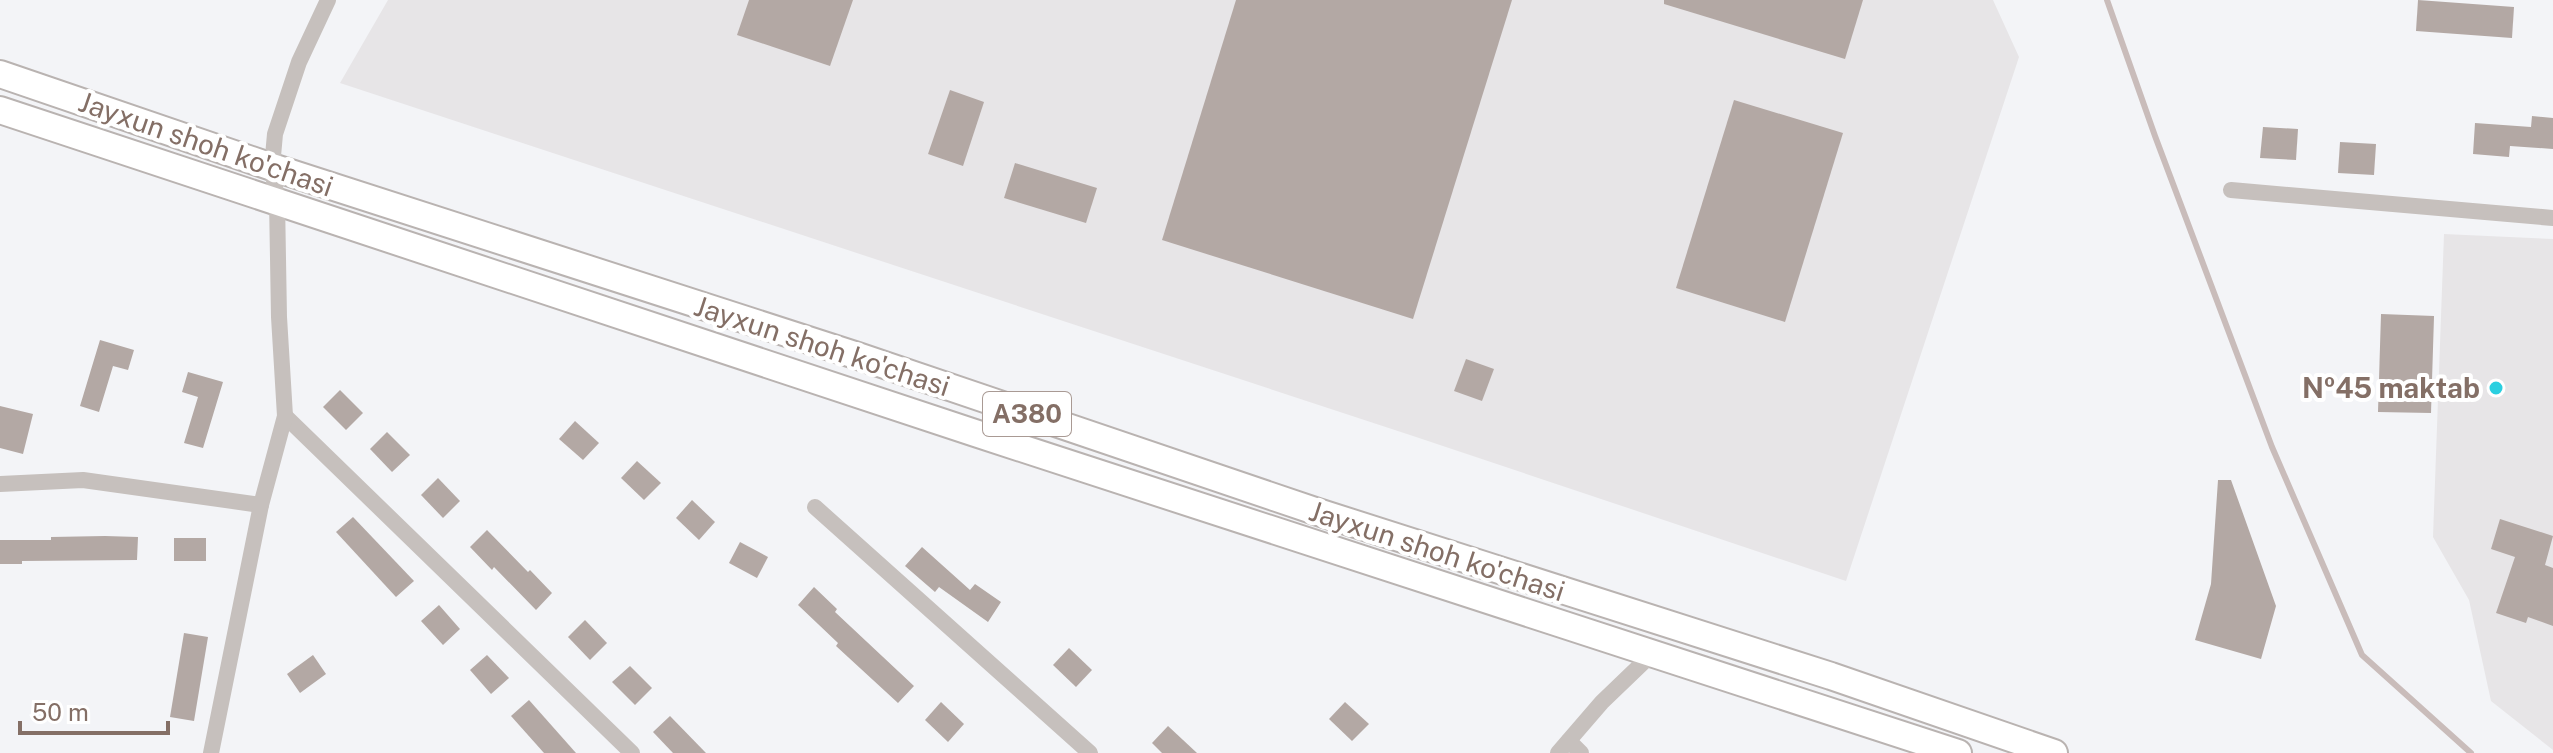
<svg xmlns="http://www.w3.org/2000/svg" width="2553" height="753" font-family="'Public Sans',sans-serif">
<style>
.built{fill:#e7e5e7}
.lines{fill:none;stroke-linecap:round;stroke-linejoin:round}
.stream{stroke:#c9bcba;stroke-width:6}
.building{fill:#b3a8a4}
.trunk-casing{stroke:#b9b3b1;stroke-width:30}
.minor{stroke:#c6c0bd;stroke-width:16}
.trunk{stroke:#fff;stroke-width:26}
.poi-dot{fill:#2acfe0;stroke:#fff;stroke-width:3}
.labels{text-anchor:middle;stroke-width:8;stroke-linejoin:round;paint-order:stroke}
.shield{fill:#fff;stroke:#a99a94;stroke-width:2}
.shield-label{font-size:26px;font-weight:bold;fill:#846f66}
.street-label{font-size:28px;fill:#846f66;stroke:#fff}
.poi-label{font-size:28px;font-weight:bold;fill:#846f66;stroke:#fff;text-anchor:end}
</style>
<rect width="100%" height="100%" fill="#f3f4f7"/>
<!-- built -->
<g class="built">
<path d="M388 0H1993L2019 57 1846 581 1410 435 340 83Z"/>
<path d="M2444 234 2553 239V750L2491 701 2469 600 2433 537Z"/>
</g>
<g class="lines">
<!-- stream -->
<path class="stream" d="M2107 0 2155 136 2272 447 2362 655 2471 753"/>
</g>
<!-- building -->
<g class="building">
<path d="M749 0H853L830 66 737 35Z"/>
<path d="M1236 0H1512L1413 319 1162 240Z"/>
<path d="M1664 0H1863L1845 59 1664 4Z"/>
<path d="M2418 0 2514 7 2512 38 2416 31Z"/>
<path d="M950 90 984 102 963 166 928 154Z"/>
<path d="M1734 100 1843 133 1785 322 1676 288Z"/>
<path d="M2532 116 2553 118V149L2510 146 2509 157 2473 154 2475 123 2531 127Z"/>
<path d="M2263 127 2298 129 2296 160 2260 158Z"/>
<path d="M2340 142 2376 144 2374 175 2338 173Z"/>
<path d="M1015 163 1097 188 1086 223 1004 198Z"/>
<path d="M2381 314 2434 316 2431 413 2378 412Z"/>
<path d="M100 340 134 350 128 370 113 366 99 412 80 406Z"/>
<path d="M1466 359 1494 369 1482 401 1454 391Z"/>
<path d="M188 372 223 382 203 448 184 443 198 397 182 392Z"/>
<path d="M340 390 363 413 346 430 323 407Z"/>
<path d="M0 406 33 414 23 454 0 448Z"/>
<path d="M575 421 599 443 583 460 559 439Z"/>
<path d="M387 432 410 455 392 472 370 449Z"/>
<path d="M637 461 661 483 644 500 621 478Z"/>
<path d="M438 478 460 501 443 518 421 495Z"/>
<path d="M2218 480H2231L2276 606 2261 659 2195 640 2211 584Z"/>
<path d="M692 500 715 522 699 540 676 518Z"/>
<path d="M353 517 414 581 396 597 336 532Z"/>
<path d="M2500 519 2553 536 2545 565 2553 568V626L2528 617 2526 623 2496 613 2515 557 2491 549Z"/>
<path d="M487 530 528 572 530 570 552 593 536 610 494 567 492 570 470 547Z"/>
<path d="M105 536 138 537 137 560 22 561V564H0V540H51V537Z"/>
<rect x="174" y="538" width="32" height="23"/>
<path d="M740 542 768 557 757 578 729 563Z"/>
<path d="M922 547 970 590 975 584 1001 602 988 622 939 587 935 592 905 566Z"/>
<path d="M814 587 837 609 835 612 914 686 898 703 836 646 838 643 798 605Z"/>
<path d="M439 605 460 629 443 645 421 621Z"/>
<path d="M585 620 607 643 590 660 568 637Z"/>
<path d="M184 633 208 637 194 721 170 717Z"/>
<path d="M1069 648 1092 670 1076 687 1053 665Z"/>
<path d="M313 655 326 674 300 693 287 674Z"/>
<path d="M487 655 509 678 491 694 470 670Z"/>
<path d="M630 666 652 688 635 705 612 682Z"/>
<path d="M529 700 576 753H544L511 716Z"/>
<path d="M941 702 964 724 948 742 925 720Z"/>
<path d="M1345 702 1369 724 1352 741 1329 719Z"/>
<path d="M670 716 706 753H673L653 732Z"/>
<path d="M1168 726 1197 753H1162L1152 743Z"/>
</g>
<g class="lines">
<!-- trunk casing -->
<g class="trunk-casing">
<g id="trunk">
<path d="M0 74 272 167 858 356 1318 512 1831 676 2054 753"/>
<path d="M0 110 975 433 1958 753"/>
</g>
</g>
<!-- minor -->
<g class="minor">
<path d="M2231 190 2553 218"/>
<path d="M285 416 632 753"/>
<path d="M0 484 83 480 261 505"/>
<path d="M815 507 1090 753"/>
<path d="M1569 741 1581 753"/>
<path d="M211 753 261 505 285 416 279 317 277 200 272 167 275 134 299 62 328 0"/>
<path d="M1558 753 1602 702 1652 654"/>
</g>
<!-- trunk -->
<use href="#trunk" class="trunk"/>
</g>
<!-- markers -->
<circle class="poi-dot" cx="2496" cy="388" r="8"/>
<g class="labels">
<!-- shield labels -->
<rect class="shield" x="983" y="392" width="88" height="44" rx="6"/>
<g class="shield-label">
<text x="1027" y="423">A380</text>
</g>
<!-- street labels -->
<g class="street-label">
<text transform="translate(206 144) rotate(19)" y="10">Jayxun shoh ko'chasi</text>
<text transform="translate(822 346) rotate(18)" y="10">Jayxun shoh ko'chasi</text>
<text transform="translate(1437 551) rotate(18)" y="10">Jayxun shoh ko'chasi</text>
</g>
<!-- poi labels -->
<g class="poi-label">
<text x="2480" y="398">№45 maktab</text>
</g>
</g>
<!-- scale -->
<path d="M20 721v12h148v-12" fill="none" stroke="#846f66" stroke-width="4"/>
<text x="32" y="721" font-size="24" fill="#846f66" stroke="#ffffff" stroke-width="6" paint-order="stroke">50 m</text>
</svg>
